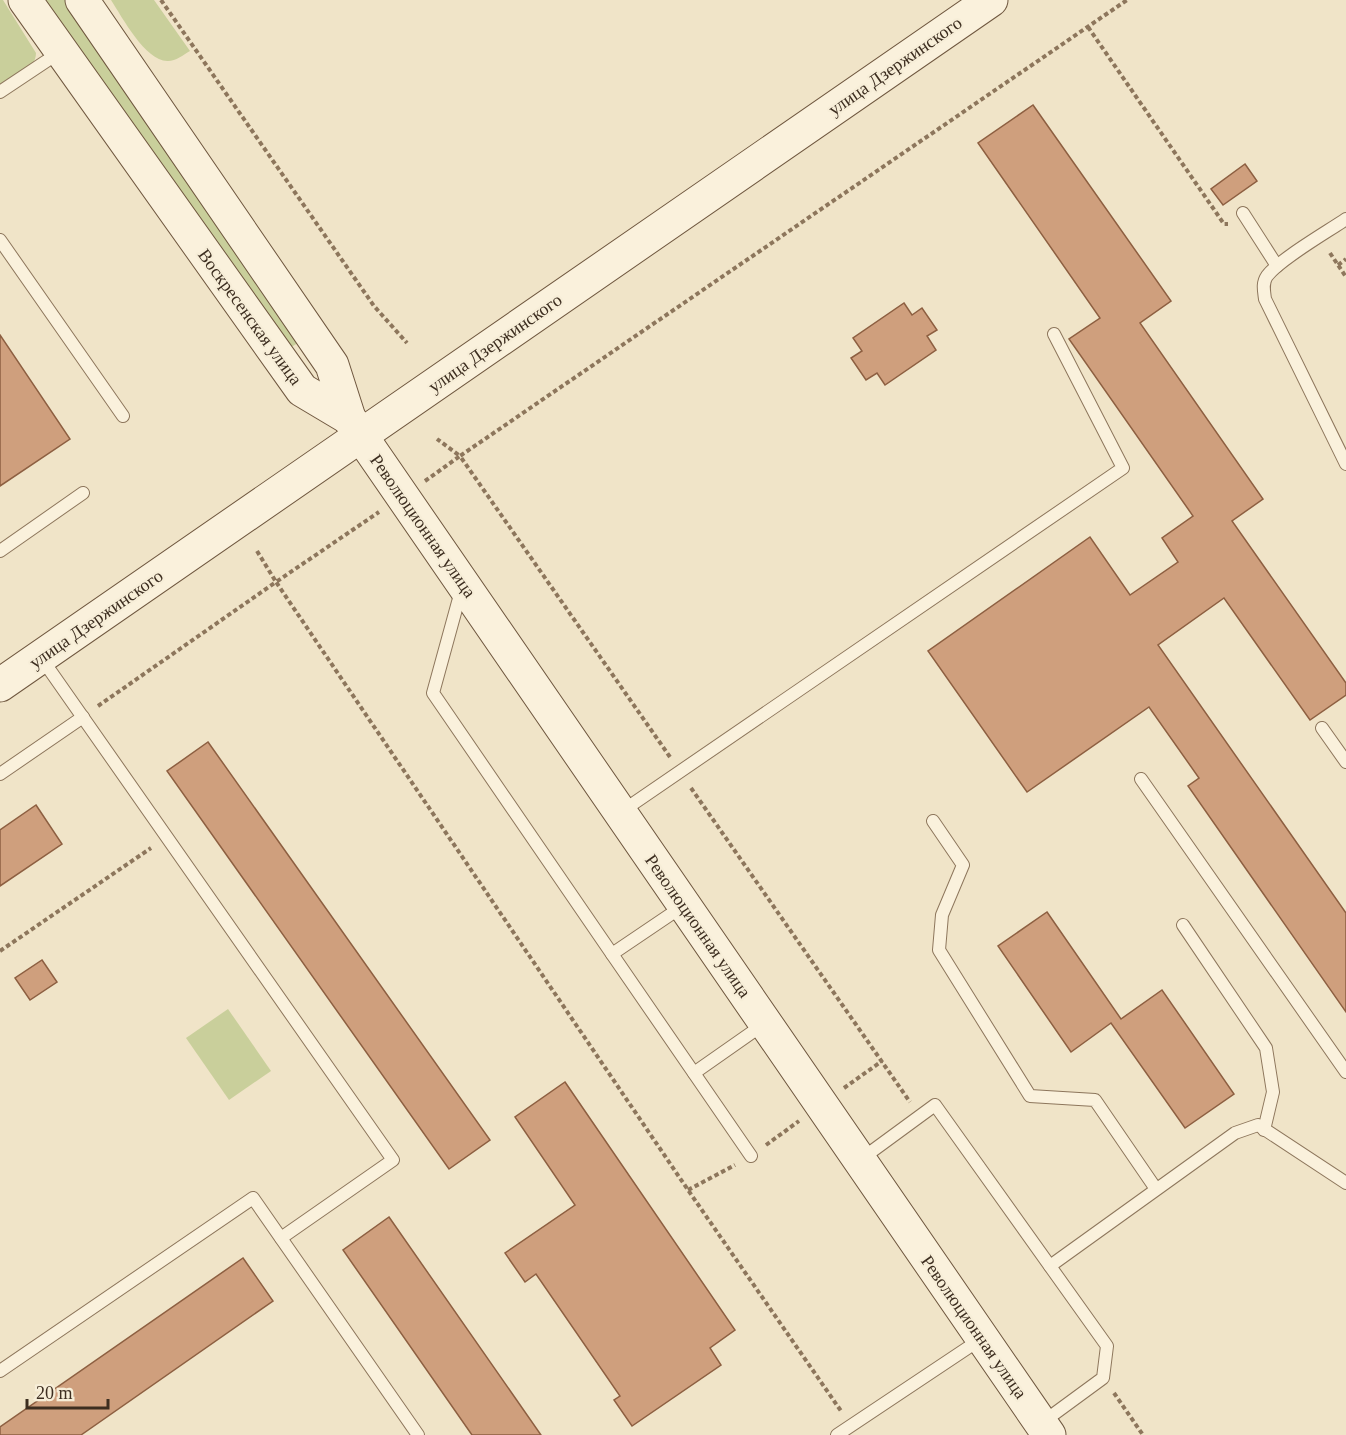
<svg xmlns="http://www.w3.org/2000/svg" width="1346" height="1435" font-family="Georgia,serif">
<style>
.green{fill:#c9cf9b}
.building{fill:#cf9f7d;stroke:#8d5f41;stroke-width:1.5}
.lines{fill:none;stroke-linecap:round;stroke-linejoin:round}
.service-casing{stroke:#8d765c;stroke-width:14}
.secondary-casing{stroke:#6f573f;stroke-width:35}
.path{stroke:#8d765c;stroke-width:4;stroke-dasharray:4.5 3;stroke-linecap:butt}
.service{stroke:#faf1dc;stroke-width:12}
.secondary{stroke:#faf1dc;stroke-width:33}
.labels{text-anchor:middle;stroke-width:4.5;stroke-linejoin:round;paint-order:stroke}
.street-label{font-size:18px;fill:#3d2e20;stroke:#f7eed8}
</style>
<rect width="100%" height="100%" fill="#f0e4c8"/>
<!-- green -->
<g class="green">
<path d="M0 0H3L36 53C36 70 13 80 0 88Z"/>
<path d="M42 0H70L298 343 293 346H288Z"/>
<path d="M111 0H154L190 51C183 55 176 61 168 61 146 62 122 17 111 0Z"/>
<path d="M228 1009 271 1071 229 1100 186 1038Z"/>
</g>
<!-- building -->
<g class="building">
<path d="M1033 105 1171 301 1140 323 1263 499 1232 521 1346 683V695L1310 720 1224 598 1158 645 1346 913V1012L1188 786 1199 778 1149 707 1027 792 928 651 1090 537 1130 595 1178 562 1162 538 1193 516 1069 339 1100 318 978 143Z"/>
<path d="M1245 164 1257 181 1223 205 1211 189Z"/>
<path d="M904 303 912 315 922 308 937 330 927 336 936 350 885 385 877 373 866 380 851 358 862 351 853 338Z"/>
<path d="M0 335 70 439 0 486Z"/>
<path d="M208 742 490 1140 449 1169 167 771Z"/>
<path d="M36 805 62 844 0 886V830Z"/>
<path d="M1047 912 1121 1019 1162 990 1234 1094 1185 1128 1111 1023 1071 1052 998 946Z"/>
<path d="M42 960 57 982 30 1000 15 978Z"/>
<path d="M565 1082 735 1330 710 1348 721 1365 632 1426 614 1400 620 1396 536 1274 525 1282 505 1253 575 1205 515 1117Z"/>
<path d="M389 1217 541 1435H472L343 1250Z"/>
<path d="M243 1258 273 1301 81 1435H0V1427Z"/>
</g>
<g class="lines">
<!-- service casing -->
<g class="service-casing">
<g id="service">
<path d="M0 92 60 52"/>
<path d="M1243 213 1277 266"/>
<path d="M1346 219C1327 232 1280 259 1267 276 1262 283 1264 291 1265 299L1346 464"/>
<path d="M0 240 123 416"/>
<path d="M0 551 83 493"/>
<path d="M461 591 433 693 612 954 683 906"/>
<path d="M42 659 393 1160 281 1238"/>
<path d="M1322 728 1346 762"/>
<path d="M0 774 83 717"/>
<path d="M1141 779 1346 1072"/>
<path d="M621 812 1123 468 1054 334"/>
<path d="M933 821 963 865 942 915 939 950 1030 1096 1095 1100 1156 1189"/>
<path d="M1183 925 1266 1048 1273 1092 1264 1130"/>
<path d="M612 954 751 1156"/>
<path d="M694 1073 764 1024"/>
<path d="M860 1160 935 1105 1107 1346 1103 1378 1043 1422"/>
<path d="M1050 1266 1235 1133 1258 1125 1346 1183"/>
<path d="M0 1371 253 1198 418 1435"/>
<path d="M837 1435 981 1339"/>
</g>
</g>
<!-- secondary casing -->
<g class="secondary-casing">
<g id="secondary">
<path d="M25 0 302 390 349 418"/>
<path d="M82 0 332 365 349 418 361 436 1049 1435"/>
<path d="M0 685 991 0"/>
</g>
</g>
<!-- path -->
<g class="path">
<path d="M161 0 374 306 407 343"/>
<path d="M1088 27 1224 224H1228"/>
<path d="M1330 253 1346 277"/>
<path d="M1338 265 1346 259"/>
<path d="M425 481 460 456 437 439"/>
<path d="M257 551 276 582 379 512"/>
<path d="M98 706 276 582 688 1190 841 1411"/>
<path d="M670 757 460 456 1127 0"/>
<path d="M691 788 910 1102"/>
<path d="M0 951 151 848"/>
<path d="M844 1088 882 1061"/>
<path d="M766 1145 799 1121"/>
<path d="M688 1190 735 1165"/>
<path d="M1114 1393 1143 1435"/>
</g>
<!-- service -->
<use href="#service" class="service"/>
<!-- secondary -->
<use href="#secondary" class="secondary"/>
</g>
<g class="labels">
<!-- street labels -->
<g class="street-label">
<text transform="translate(895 66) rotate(-35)" y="6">улица Дзержинского</text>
<text transform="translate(250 317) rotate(54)" y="6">Воскресенская улица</text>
<text transform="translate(495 343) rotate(-35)" y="6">улица Дзержинского</text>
<text transform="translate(423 526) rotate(55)" y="6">Революционная улица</text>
<text transform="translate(96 619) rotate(-35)" y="6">улица Дзержинского</text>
<text transform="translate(698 926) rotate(55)" y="6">Революционная улица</text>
<text transform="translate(974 1327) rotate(55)" y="6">Революционная улица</text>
</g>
</g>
<!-- scale -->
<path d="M27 1399v9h81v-9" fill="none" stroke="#3d2e20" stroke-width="3"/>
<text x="36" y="1399" font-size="18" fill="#3d2e20" stroke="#f7eed8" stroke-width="4.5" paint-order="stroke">20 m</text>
</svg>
